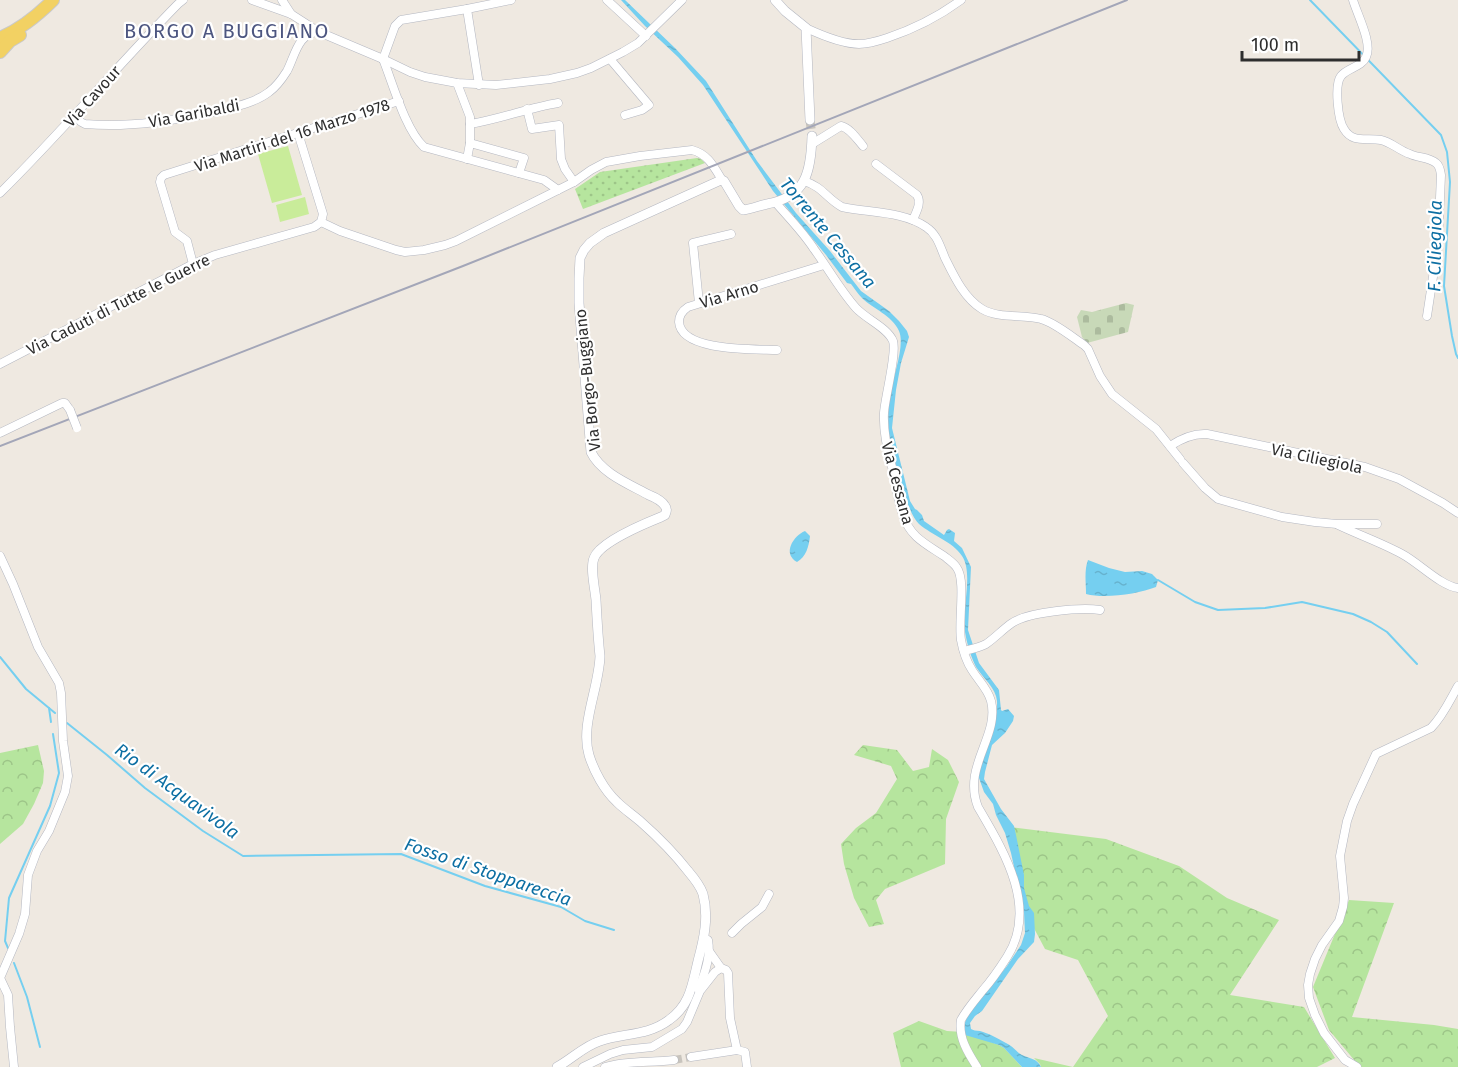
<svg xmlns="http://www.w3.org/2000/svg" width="1458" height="1067" font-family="'Fira Sans',sans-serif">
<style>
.green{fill:url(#green-dots)}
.forest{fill:url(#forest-crowns)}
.cemetery{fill:url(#cemetery-stones)}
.pitch{fill:#c9ec9a}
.water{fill:url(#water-ripples)}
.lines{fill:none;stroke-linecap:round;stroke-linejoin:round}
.stream{stroke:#75cff0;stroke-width:2}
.minor-tunnel{stroke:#c8c4bd;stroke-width:8;stroke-dasharray:8 4;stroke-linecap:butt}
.tertiary-tunnel{stroke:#c8c4bd;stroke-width:9;stroke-dasharray:9 4.5;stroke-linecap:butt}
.minor-casing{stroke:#b4b7c1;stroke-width:9}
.tertiary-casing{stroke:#b4b7c1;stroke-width:10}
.primary-casing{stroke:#c9c9c9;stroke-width:14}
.minor{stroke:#fff;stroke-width:8}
.tertiary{stroke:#fff;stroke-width:9}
.primary{stroke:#f2d163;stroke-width:12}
.rail{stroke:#a3a6b8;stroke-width:2}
.minor-bridge-casing{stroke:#b4b7c1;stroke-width:9;stroke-linecap:butt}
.minor-bridge{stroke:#fff;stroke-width:8}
.labels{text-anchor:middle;stroke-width:4.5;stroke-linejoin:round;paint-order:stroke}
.street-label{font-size:16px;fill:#2e2e2e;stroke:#fff}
.water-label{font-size:18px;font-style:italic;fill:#0d6fa3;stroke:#fff}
.quarter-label{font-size:20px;letter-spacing:1.5px;fill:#4d5680;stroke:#fff}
</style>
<defs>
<pattern id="green-dots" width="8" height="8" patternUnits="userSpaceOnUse" patternTransform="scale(1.5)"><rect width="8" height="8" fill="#b6e59e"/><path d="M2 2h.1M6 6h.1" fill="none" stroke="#9dc588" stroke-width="1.8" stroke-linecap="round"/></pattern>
<pattern id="forest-crowns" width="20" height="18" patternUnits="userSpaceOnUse" patternTransform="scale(1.5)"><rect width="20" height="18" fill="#b6e59e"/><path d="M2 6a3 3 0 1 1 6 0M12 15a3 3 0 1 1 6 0" fill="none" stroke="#9dc588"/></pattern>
<pattern id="cemetery-stones" width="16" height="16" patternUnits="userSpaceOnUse" patternTransform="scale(1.5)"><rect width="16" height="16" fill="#c8d9b8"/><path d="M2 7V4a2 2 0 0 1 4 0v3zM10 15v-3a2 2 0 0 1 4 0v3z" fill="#acbb9e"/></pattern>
<pattern id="water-ripples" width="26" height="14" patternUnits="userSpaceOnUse" patternTransform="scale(1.5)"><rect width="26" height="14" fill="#75cff0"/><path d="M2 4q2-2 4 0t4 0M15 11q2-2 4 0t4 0" fill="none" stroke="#66b2ce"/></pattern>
</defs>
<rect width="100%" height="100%" fill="#efe9e1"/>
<!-- green -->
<path class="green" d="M697 158 701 159 705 163 583 209 575 189 600 172Z"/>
<!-- forest -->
<g class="forest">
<path d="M38 745 44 771 43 783 34 804 23 824 0 844V753Z"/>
<path d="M863 745 897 750 913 771 929 767 932 749 948 760 959 782 946 819 945 864 885 889 876 900 884 924 869 927 854 898 844 864 841 844 856 828 876 813 897 779 891 766 854 755Z"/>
<path d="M1010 827 1106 839 1179 866 1227 898 1279 920 1230 995 1304 1007 1335 1058 1317 1067H1041L1040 1064 1034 1058 1073 1067 1108 1016 1078 960 1045 949 1028 917Z"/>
<path d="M1349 900 1394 903 1352 1017 1434 1025 1458 1029V1067H1360L1329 1030 1313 987Z"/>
<path d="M919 1021 947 1031 963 1032 999 1045 1004 1048 1022 1067H901L893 1033Z"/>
</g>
<!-- cemetery -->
<path class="cemetery" d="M1126 303 1134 305 1128 332 1087 343 1082 337 1077 317 1081 310 1092 312Z"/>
<!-- pitch -->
<g class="pitch">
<path d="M288 146 302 195 272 203 258 154Z"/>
<path d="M305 197 309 214 280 222 276 205Z"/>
</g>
<!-- water -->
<g class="water">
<path d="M621 0H625L675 48 706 81 757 161 796 213 830 251 861 291 889 311 899 321 907 331 909 337 901 363 896 390 892 428 910 501 915 509 917 510 922 515 924 521 944 535 947 530 949 529 955 533 954 541 962 548 971 567 968 630 979 663 999 690 1001 710 1002 711 1008 709 1014 716 1013 721 1005 733 992 745 985 772 984 779 1001 809 1014 826 1016 835 1024 875V888L1029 906 1034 913 1035 934 1034 942 1018 959 982 1011 975 1016 970 1023 971 1029C973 1030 976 1031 980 1031 988 1033 999 1039 1006 1043 1013 1046 1016 1052 1022 1055 1030 1059 1037 1058 1041 1067H1022L1004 1048 999 1045 965 1035 963 1027 969 1013 1007 966 1021 945 1025 933 1024 912 1011 853 1005 833 996 815 993 804 984 792 979 778V772C986 751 998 723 997 701 996 688 983 678 976 667 971 657 967 644 965 632 961 610 974 574 962 556 952 541 933 536 919 524 907 513 894 461 890 443 887 426 888 406 891 389 894 374 905 345 899 331 892 315 873 309 862 298 858 294 854 288 851 284L847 283 826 255 773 191 703 85 678 57 645 26Z"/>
<path d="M805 531 810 536C809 546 806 557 797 562 782 554 793 536 805 531Z"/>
<path d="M1088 560 1109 568 1125 572 1142 571 1152 574 1158 580 1156 587C1138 594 1105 599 1086 594 1086 583 1084 570 1088 560Z"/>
</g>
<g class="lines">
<!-- stream -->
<g class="stream">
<path d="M1310 0 1441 135 1447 152 1450 182 1444 286 1452 336 1456 354 1458 358"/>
<path d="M1158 580 1195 602 1218 610 1265 608 1302 602 1353 614 1371 622 1387 632 1417 664"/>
<path d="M0 657 26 689 55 713"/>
<path d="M49 708 51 722"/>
<path d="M67 723 107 755 145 788 203 831 243 856 401 854 485 886 561 907 585 921 614 930"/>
<path d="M8 948 5 941 9 898 50 806 59 773 53 734"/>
<path d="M14 963 27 997 40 1047"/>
</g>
<!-- minor-tunnel -->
<path class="minor-tunnel" d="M674 1060 691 1057"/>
<!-- tertiary-tunnel -->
<path class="tertiary-tunnel" d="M810 120 812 136"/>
<!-- minor casing -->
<g class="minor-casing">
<g id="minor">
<path d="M252 0 291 14 319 32 383 59 410 72 425 77 457 83 496 85 550 79 577 73 591 68 623 52 638 43 682 0"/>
<path d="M282 0 291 14"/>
<path d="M607 0 646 36"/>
<path d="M1353 0C1357 14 1373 44 1366 57 1362 67 1347 68 1341 76 1334 85 1338 120 1344 129 1353 144 1367 137 1381 140 1391 142 1400 151 1410 154 1418 158 1429 157 1436 163 1440 166 1440 170 1441 175L1438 244 1427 316"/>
<path d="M467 9 479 85"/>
<path d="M806 28C821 35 843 44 859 44 869 44 878 41 887 38 914 29 938 17 961 0"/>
<path d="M383 59C393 84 405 129 424 147L544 180 558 190"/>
<path d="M383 59 395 26 401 20 467 9 511 0"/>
<path d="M610 59 649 105 642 110 625 115"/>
<path d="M457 83 470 117V143"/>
<path d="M527 109 532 129 559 125 561 159 565 169 574 182"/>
<path d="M76 113C78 119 79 122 85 124 131 128 178 120 222 110 238 106 256 102 269 92 276 87 282 79 287 71 295 56 298 32 319 32"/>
<path d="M470 124C500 119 528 108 558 103"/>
<path d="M812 144 841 126C850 128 857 139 863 146"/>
<path d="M467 159 470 143 524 158 519 173"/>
<path d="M876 164 917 195C922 203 916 212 913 220"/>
<path d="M804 181C823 187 826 198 842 207 869 213 903 211 926 227 937 234 940 246 945 258 954 276 964 298 982 309 999 319 1023 314 1041 319 1054 322 1072 337 1084 345L1088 349 1100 376 1112 394 1156 429 1180 459"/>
<path d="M0 193C62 132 117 66 178 4L183 0"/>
<path d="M776 203C789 218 803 232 814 249 828 268 840 290 856 308 866 319 888 328 893 341 897 353 885 397 884 413 883 433 888 451 893 471 896 486 898 501 903 515 910 537 926 544 944 556 949 560 954 563 957 568 966 581 958 622 961 640 963 651 966 661 972 670 978 680 988 689 991 701 1000 736 962 766 978 807 1003 850 1039 907 1007 957 1000 968 992 980 983 990 975 1000 967 1009 961 1020 958 1037 968 1053 977 1067"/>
<path d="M321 222 340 231 396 250 405 252 424 250 445 245 456 241 574 182 591 170 606 162 640 156 692 150C708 154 714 167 722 180"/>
<path d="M193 264 187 241 175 232 160 182 161 178 164 175 399 101"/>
<path d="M699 303 693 243 731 234"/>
<path d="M777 350C755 349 681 352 679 322 679 315 682 311 688 307L824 265"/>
<path d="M0 364 193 264 215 255 314 227 321 222 323 214 298 133"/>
<path d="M0 433 62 403H65L70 410"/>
<path d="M1170 446C1182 438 1193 433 1207 434L1365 467 1399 479 1443 503 1458 513"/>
<path d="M1183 463 1205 488 1218 499 1282 517 1315 522 1337 524H1377"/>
<path d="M1338 525C1359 535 1382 543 1402 554 1419 563 1441 586 1458 588"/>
<path d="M0 556 13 584 38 647 59 683 61 693 63 741 68 776 65 792 49 831 37 851 28 875 25 914 19 934 0 978 8 995 10 1027 14 1067"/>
<path d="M964 651C971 649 979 648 986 644 995 638 1003 629 1012 623 1028 612 1081 607 1100 610"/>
<path d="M732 933 741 924 762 907 769 894"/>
<path d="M709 951 721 968 726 970 728 973 730 1018 737 1050"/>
<path d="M698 989C705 974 711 956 708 940L704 938"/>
<path d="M691 1057 737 1050 745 1052 747 1067"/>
<path d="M583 1067 610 1054 623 1050 652 1047 682 1029 687 1022 700 991 715 972 721 968"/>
<path d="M605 1067C628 1060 651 1063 674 1060"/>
<path d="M1357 1067 1345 1060 1324 1033 1315 1015 1309 998 1308 985 1310 974 1315 959 1322 945 1339 921 1343 907 1344 898 1340 856 1347 821 1353 804 1376 754 1431 728C1443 716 1450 700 1458 686"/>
</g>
</g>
<!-- tertiary casing -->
<g class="tertiary-casing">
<g id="tertiary">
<path d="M775 0 785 11 806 28 810 120"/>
<path d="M557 1067C572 1059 584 1046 600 1041 623 1033 648 1036 669 1020 690 1005 692 986 698 961 704 939 709 917 703 894 700 885 694 878 688 871 674 853 658 837 641 822 633 815 624 809 617 802 604 790 594 771 589 755 580 725 599 688 600 656 598 638 597 619 596 600 595 589 590 568 594 558 600 542 646 523 661 517L665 515C666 511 668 510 665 506 662 501 654 497 649 495 629 484 601 473 591 452L579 303V278L580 258 584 250 590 243 604 233 721 180 724 181 739 206 743 210C751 209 758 206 767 204 806 197 811 172 812 136"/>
</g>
</g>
<!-- primary casing -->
<g class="primary-casing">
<g id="primary">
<path d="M0 38C21 29 37 16 53 0"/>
<path d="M0 52 10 41 20 35"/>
</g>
</g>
<!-- minor -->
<use href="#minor" class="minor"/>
<!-- tertiary -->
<use href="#tertiary" class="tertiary"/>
<!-- primary -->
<use href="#primary" class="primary"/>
<!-- rail -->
<path class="rail" d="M0 446 463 266 1127 0"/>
<!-- minor-bridge casing -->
<g class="minor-bridge-casing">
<path id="minor-bridge" d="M70 410 77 428"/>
</g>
<!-- minor-bridge -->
<use href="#minor-bridge" class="minor-bridge"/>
</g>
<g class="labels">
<!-- street labels -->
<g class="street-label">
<text transform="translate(92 96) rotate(-48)" y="6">Via Cavour</text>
<text transform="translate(194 113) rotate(-11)" y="6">Via Garibaldi</text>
<text transform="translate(292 135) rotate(-18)" y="6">Via Martiri del 16 Marzo 1978</text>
<text transform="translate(729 294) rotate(-17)" y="6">Via Arno</text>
<text transform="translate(118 304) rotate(-27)" y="6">Via Caduti di Tutte le Guerre</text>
<text transform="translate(587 380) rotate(-96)" y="6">Via Borgo-Buggiano</text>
<text transform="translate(1317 458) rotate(12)" y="6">Via Ciliegiola</text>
<text transform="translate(898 483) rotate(75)" y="6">Via Cessana</text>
</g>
<!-- water labels -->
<g class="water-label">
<text transform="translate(828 233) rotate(50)" y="6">Torrente Cessana</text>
<text transform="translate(1435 246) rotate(-89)" y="6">F. Ciliegiola</text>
<text transform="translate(177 791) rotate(36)" y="6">Rio di Acquavivola</text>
<text transform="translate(488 872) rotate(19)" y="6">Fosso di Stoppareccia</text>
</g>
<!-- quarter labels -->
<g class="quarter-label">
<text x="227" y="38">BORGO A BUGGIANO</text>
</g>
</g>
<!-- scale -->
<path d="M1242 51v9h117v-9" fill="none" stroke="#2e2e2e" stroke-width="3"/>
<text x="1251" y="51" font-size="18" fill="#2e2e2e" stroke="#ffffff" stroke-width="4.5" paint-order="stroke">100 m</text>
</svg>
